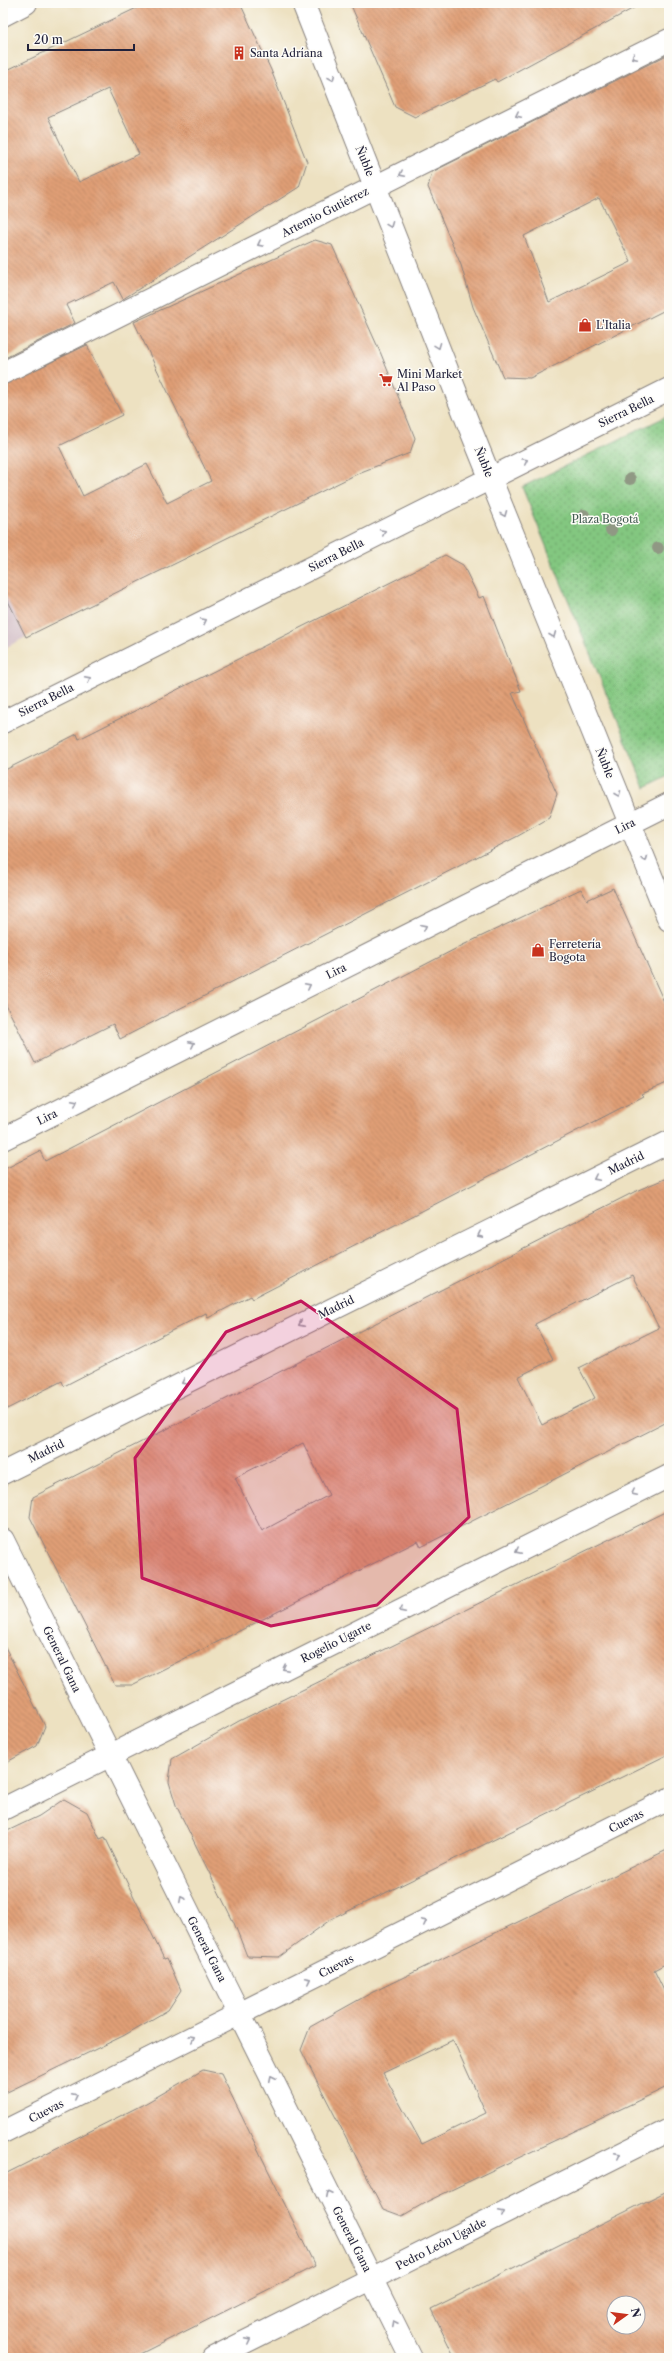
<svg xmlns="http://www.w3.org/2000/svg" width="672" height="2361" font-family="'Libre Caslon Text',serif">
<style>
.industrial{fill:#d2bdc6}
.park{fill:url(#park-dots);stroke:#52745e}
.building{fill:url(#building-back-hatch);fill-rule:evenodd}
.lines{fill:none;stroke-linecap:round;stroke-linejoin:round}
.minor-casing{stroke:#88827e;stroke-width:24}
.major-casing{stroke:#88827e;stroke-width:24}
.minor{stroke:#fff;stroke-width:22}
.major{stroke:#fff;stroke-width:22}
.tree{fill:#909884}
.oneway{stroke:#9c9ca7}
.marked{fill:#c2185b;fill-opacity:0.2;stroke:#c2185b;stroke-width:3;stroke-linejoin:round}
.labels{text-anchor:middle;stroke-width:3;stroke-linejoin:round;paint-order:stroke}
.poi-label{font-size:11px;fill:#22223b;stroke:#fdfcf7;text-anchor:start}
.street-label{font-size:11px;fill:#22223b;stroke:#fdfcf7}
.park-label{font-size:11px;fill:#445c53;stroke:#fdfcf7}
</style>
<defs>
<pattern id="park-dots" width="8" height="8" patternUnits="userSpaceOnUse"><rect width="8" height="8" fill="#83c780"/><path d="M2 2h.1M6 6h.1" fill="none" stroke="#6ba16a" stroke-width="1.8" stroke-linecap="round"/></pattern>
<pattern id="building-back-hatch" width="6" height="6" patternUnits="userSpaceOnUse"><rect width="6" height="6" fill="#e09f76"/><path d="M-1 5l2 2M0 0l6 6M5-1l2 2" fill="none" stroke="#b58162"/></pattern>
</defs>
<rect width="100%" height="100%" fill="#fdfcf7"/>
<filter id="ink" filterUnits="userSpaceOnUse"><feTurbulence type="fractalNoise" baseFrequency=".025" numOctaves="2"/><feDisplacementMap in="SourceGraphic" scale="8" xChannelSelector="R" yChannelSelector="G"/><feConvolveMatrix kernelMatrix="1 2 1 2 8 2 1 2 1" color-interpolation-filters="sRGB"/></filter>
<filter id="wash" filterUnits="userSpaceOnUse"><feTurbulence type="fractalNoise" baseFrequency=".012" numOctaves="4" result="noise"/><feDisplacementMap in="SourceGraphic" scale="16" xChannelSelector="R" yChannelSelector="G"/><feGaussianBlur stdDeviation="0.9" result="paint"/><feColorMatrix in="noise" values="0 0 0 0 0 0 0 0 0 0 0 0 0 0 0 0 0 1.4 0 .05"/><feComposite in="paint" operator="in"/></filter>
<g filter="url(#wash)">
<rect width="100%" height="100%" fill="#ede1c1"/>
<!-- industrial -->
<path class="industrial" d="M3 591 26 637 3 649Z"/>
<!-- park -->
<path class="park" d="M669 415V776L645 788 522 487Z"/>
<g id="blocks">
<!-- building -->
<g class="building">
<path d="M147 3H240L271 70 307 162 299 187 126 297 123 299 114 282 66 305 75 323 3 359V72ZM108 89 139 154 79 182 48 117Z"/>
<path d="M350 3H643L497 82 495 79 415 117 395 107Z"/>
<path d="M669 54V308L530 378 503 377 473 307 461 265 428 187 432 172ZM599 198 631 262 549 302 524 236Z"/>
<path d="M315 240 332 245 381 354 415 438 410 453 361 472 26 637 3 591V385L87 345 122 415 59 446 83 496 147 464 167 503 211 481 134 322Z"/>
<path d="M445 555 463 565 479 598 484 596 521 691 512 693 557 794 549 818 518 836 120 1039 113 1024 35 1063 3 999V771L77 734 79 739Z"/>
<path d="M613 888 669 1013V1082L642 1094 644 1096 252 1299 250 1296 208 1318 206 1313 64 1386 62 1381 3 1411V1170L40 1151 45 1161 463 945 581 889 587 900Z"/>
<path d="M669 1177V1421L421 1547 418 1541 132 1685H115L30 1517 33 1497 636 1191ZM632 1275 659 1328 579 1368 595 1398 542 1425 518 1377 553 1359 535 1324ZM303 1443 329 1495 262 1531 235 1478Z"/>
<path d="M669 1510V1754L330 1920 279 1957 247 1956 234 1923 176 1805 169 1782 172 1759 239 1721Z"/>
<path d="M3 1643 45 1726 37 1746 3 1764Z"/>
<path d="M64 1799 87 1812 100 1839 105 1837 164 1959 167 1958 181 1990 168 2010 123 2036 3 2094V1833L39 1816Z"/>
<path d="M669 1849V1962L654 1970 669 2001V2086L428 2201 402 2216 383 2209 301 2050 310 2027 371 1993ZM453 2040 486 2113 422 2144 383 2073Z"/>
<path d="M203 2070 221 2074 315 2266 132 2358H3V2175L146 2103Z"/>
<path d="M669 2190V2358H455L431 2309ZM614 2303H638V2327H614Z"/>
</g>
</g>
</g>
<g filter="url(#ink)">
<use href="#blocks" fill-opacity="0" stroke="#88827e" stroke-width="1"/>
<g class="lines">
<!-- minor casing -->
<g class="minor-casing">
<g id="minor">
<path d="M3 15 26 3"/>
<path d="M3 373 669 40"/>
<path d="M3 1139 669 804"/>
<path d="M3 1473 669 1142"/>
<path d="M3 1540 411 2358"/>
<path d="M3 1809 669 1476"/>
<path d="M3 2132 669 1799"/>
<path d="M213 2358 669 2130"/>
</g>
</g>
<!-- major casing -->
<g class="major-casing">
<g id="major">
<path d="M303 3 468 423 669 920"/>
<path d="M3 722 669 389"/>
</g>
</g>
<!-- minor -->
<use href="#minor" class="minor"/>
<!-- major -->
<use href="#major" class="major"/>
</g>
<!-- trees -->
<g class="tree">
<circle cx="630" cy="479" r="6"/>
<circle cx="584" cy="515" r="6"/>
<circle cx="611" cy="530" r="6"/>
<circle cx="658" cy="548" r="6"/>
</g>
<!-- one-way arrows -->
<defs><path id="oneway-chevron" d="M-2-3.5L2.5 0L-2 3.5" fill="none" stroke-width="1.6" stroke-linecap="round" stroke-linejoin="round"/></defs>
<g class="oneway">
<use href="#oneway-chevron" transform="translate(634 57) rotate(153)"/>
<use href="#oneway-chevron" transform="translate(332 78) rotate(68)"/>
<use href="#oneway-chevron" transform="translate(518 115) rotate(153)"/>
<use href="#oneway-chevron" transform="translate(402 174) rotate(153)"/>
<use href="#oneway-chevron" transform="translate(390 225) rotate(69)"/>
<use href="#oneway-chevron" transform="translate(260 244) rotate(153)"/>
<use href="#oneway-chevron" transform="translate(438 346) rotate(69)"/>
<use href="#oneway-chevron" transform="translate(525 461) rotate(-26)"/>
<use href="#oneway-chevron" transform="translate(504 514) rotate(68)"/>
<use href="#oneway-chevron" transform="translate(383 532) rotate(-27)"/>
<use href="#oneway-chevron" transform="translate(204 621) rotate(-27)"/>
<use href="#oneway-chevron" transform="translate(553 635) rotate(68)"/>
<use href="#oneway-chevron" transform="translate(88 679) rotate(-27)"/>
<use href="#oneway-chevron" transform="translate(618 794) rotate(68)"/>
<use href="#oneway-chevron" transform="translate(645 859) rotate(68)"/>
<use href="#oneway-chevron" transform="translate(424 927) rotate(-27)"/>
<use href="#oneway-chevron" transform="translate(308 986) rotate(-27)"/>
<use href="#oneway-chevron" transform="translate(192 1044) rotate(-27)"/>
<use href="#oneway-chevron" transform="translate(75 1102) rotate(-27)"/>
<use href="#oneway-chevron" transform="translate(596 1178) rotate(154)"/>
<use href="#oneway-chevron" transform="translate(480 1235) rotate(154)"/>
<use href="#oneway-chevron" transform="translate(301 1324) rotate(154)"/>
<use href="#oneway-chevron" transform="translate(184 1382) rotate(154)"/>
<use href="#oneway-chevron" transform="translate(634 1493) rotate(153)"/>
<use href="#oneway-chevron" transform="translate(518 1551) rotate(153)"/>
<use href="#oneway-chevron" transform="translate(402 1610) rotate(153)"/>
<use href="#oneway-chevron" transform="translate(285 1668) rotate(153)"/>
<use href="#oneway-chevron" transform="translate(182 1899) rotate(-117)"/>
<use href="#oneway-chevron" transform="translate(424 1922) rotate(-27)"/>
<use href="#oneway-chevron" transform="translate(308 1980) rotate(-27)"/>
<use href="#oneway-chevron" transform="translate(192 2038) rotate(-27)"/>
<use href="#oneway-chevron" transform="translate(272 2078) rotate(-116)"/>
<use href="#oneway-chevron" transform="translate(75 2096) rotate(-27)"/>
<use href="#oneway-chevron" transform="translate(618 2155) rotate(-27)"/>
<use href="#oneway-chevron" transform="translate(329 2194) rotate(-116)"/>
<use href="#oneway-chevron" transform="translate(502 2213) rotate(-27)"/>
<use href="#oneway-chevron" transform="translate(394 2323) rotate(-117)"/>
<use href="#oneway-chevron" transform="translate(248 2341) rotate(-27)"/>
</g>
</g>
<!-- marked area -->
<path class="marked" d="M301 1301 457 1409 469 1517 377 1605 271 1626 142 1578 135 1458 226 1332Z"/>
<!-- icons -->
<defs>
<g id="building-bare" transform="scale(1.08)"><path d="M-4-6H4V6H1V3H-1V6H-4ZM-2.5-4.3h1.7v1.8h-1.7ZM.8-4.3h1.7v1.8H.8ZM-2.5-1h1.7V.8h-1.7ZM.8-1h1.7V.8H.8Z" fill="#c8321e" stroke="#fdfcf7" stroke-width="2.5" paint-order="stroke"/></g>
<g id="shop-bare" transform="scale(1.08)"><path d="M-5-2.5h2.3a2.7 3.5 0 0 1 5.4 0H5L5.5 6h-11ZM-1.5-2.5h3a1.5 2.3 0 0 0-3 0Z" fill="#c8321e" stroke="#fdfcf7" stroke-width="2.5" paint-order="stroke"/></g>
<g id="supermarket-bare" transform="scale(1.08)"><path d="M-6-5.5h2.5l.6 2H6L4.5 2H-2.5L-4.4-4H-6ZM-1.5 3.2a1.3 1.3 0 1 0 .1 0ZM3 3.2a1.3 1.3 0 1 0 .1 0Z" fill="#c8321e" stroke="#fdfcf7" stroke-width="2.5" paint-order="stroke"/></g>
</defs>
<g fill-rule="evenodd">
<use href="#building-bare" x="239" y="53"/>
<use href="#shop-bare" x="585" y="325"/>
<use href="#supermarket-bare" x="386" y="380"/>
<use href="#shop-bare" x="538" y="950"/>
</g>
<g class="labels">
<!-- poi labels -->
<g class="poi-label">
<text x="250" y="57">Santa Adríana</text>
<text x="596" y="329">L'Italia</text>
<text x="397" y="378">Mini Market<tspan x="397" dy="13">Al Paso</tspan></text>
<text x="549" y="948">Ferretería<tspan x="549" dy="13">Bogota</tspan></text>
</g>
<!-- street labels -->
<g class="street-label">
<text transform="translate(365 161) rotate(68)" y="4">Ñuble</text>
<text transform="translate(325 212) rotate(-27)" y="4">Artemio Gutiérrez</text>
<text transform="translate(626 411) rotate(-26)" y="4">Sierra Bella</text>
<text transform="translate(484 462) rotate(68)" y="4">Ñuble</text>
<text transform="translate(336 555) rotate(-27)" y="4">Sierra Bella</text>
<text transform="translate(46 700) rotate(-27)" y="4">Sierra Bella</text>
<text transform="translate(605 763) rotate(68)" y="4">Ñuble</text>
<text transform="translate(625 826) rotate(-27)" y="4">Lira</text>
<text transform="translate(336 971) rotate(-27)" y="4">Lira</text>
<text transform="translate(47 1117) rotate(-27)" y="4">Lira</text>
<text transform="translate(626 1163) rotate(-26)" y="4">Madrid</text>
<text transform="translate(336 1307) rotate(-26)" y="4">Madrid</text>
<text transform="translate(46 1451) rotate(-26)" y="4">Madrid</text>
<text transform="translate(336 1642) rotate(-27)" y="4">Rogelio Ugarte</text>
<text transform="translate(62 1659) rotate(64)" y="4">General Gana</text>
<text transform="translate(626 1821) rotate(-27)" y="4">Cuevas</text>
<text transform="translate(207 1949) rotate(63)" y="4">General Gana</text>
<text transform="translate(336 1966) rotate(-27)" y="4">Cuevas</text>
<text transform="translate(46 2111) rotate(-27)" y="4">Cuevas</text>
<text transform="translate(352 2239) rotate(63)" y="4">General Gana</text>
<text transform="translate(441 2244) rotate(-27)" y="4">Pedro León Ugalde</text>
</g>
<!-- park labels -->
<g class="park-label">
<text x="605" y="523">Plaza Bogotá</text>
</g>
</g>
<!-- margin -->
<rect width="672" height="2361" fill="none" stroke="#fdfcf7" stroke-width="16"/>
<!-- north arrow -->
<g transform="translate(626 2315) rotate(76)"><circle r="19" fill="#fdfcf7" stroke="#a5a5ac"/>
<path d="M0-3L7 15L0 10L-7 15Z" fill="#c8321e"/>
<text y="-6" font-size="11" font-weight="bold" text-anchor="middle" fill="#22223b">N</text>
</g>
<!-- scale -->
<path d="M28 44v6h106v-6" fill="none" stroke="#22223b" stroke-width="2"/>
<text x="34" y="44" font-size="12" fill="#22223b" stroke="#fdfcf7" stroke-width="3" paint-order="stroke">20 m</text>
</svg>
